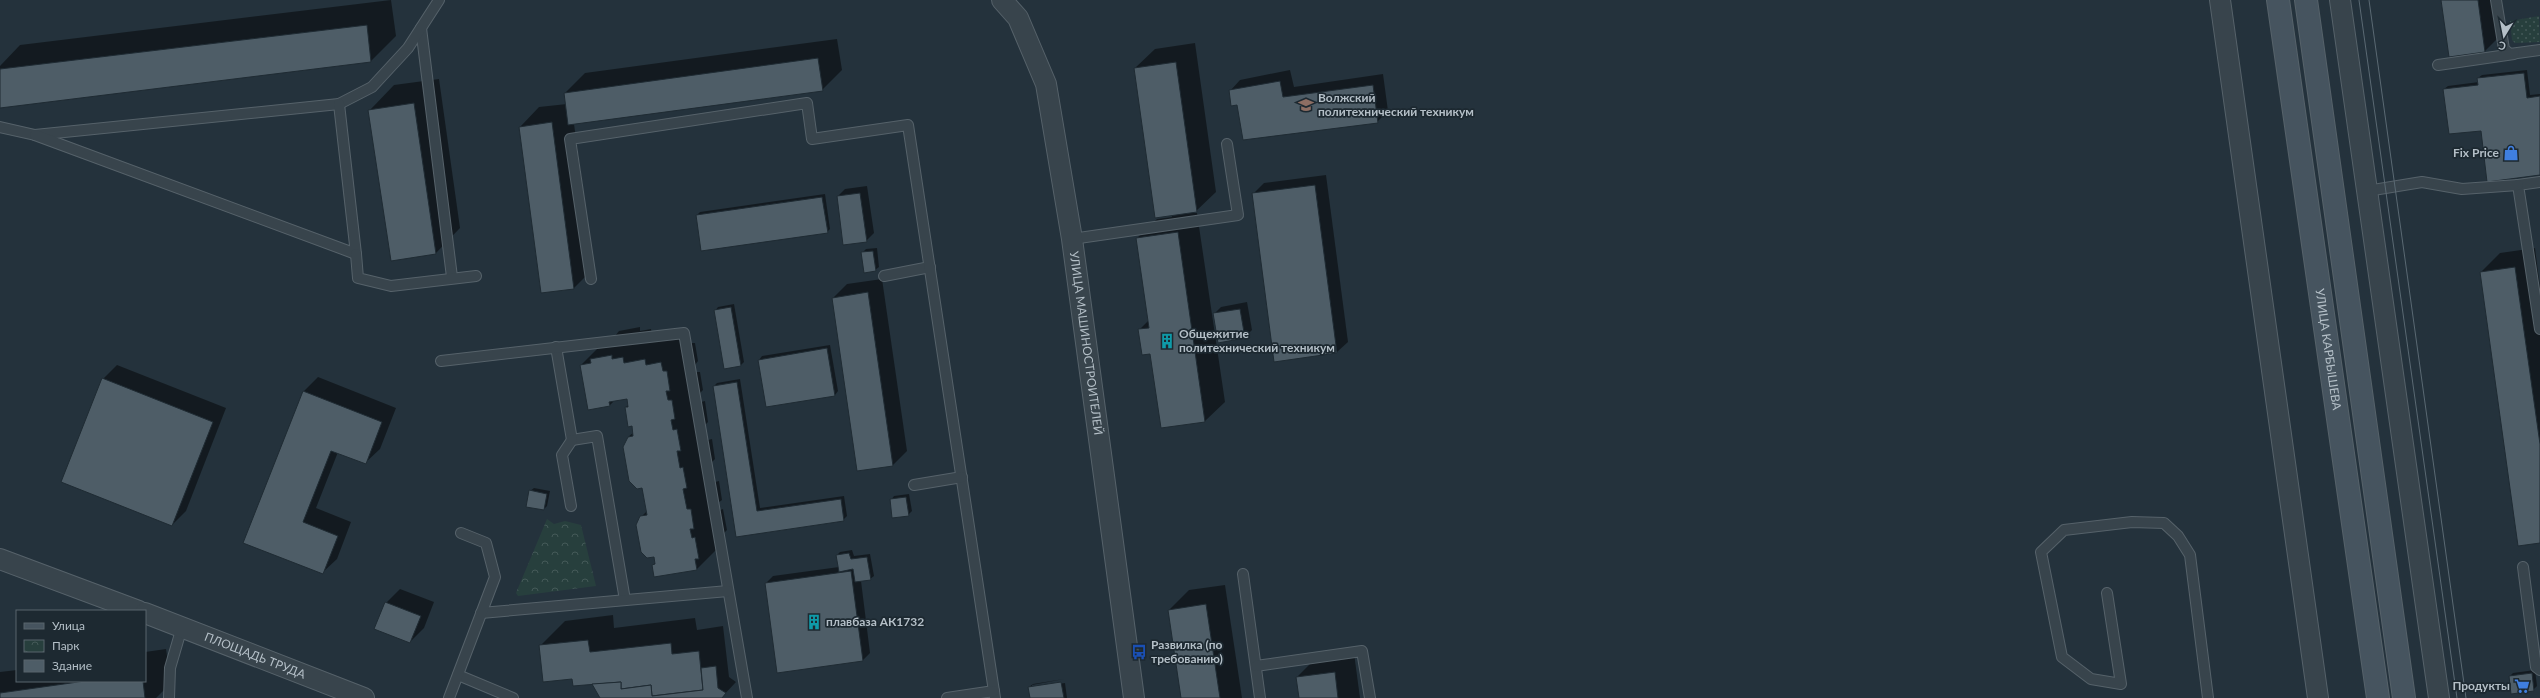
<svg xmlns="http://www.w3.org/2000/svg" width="2540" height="698" font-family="Lato,sans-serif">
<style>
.grass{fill:url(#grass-dots)}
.park{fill:url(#park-crowns)}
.shadow{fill:#0007}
.building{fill:#4e5d67;stroke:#1f2b33}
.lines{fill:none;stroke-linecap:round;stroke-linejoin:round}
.lane-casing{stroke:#56626a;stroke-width:12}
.street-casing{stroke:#56626a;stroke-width:22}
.secondary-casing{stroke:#56626a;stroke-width:24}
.lane{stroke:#38444c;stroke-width:10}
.street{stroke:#38444c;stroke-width:20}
.secondary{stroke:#46545f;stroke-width:22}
.tram{stroke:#5a6973;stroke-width:1}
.labels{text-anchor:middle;stroke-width:3.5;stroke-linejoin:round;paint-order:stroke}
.poi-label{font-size:12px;font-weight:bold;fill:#b4bfc7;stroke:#1d2931;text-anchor:start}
.street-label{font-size:12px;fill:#b4bfc7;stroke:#1d2931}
</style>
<defs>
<pattern id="grass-dots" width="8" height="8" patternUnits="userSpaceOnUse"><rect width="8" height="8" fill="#273f3d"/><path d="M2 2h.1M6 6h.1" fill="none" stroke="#445958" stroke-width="1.8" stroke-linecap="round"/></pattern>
<pattern id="park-crowns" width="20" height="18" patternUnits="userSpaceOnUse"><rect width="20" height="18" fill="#273f3d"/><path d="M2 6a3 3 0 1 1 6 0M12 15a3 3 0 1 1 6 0" fill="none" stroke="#445958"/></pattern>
</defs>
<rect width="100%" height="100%" fill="#24323c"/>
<!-- grass -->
<path class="grass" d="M2539 16 2540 42 2515 43 2512 40 2510 21Z"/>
<!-- park -->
<path class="park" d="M547 519 554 524 565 521 581 525 596 586 518 596 516 593Z"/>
<!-- shadow -->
<g class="shadow">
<path d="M391 0 396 36 371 61 0 107V66L20 45Z"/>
<path d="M2442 0H2500L2504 32 2485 51Z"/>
<path d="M837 39 842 70 822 90 574 124 594 268 574 288 542 292 520 127 539 107 567 104 565 93 585 73Z"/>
<path d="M1195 43 1216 192 1194 213H1197L1225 402 1205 421 1162 427 1151 352 1140 329 1149 320 1137 238 1157 219 1172 217 1135 68 1155 49Z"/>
<path d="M1290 70 1294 87 1383 74 1388 111 1377 122 1238 104 1230 91 1240 80Z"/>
<path d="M2527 70 2530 95 2540 94V174L2482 130 2444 89 2448 86 2479 82 2478 78 2482 75Z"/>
<path d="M439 79 460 228 436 253 370 110 394 85Z"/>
<path d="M1326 175 1348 342 1337 352 1253 194 1264 183Z"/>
<path d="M867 186 874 233 866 241 838 196 845 189Z"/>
<path d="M825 194 830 229 827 232 697 215 700 212Z"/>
<path d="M877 248 879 267 875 270 863 252 866 249Z"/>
<path d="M2535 248 2540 287V542L2481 272 2500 253Z"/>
<path d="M882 279 907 451 893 465 857 470 833 298 847 284Z"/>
<path d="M1247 302 1252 330 1245 337 1214 314 1221 307Z"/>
<path d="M734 304 744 362 741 365 725 368 715 311 718 307Z"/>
<path d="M640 327V331L651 329 652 335 674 337 689 335 691 343H695L698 361 695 365 696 372H700L703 390 700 393 701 402 705 401 708 422 705 425 708 440 712 439 715 459 711 463 715 482 719 481 722 500 718 503 720 510 723 509 727 530 724 533 725 541 697 569 653 565 656 562 641 517 647 511 643 487 628 437 634 432 626 407 629 404 628 398 615 400 610 405 581 365 609 337 615 336 619 331Z"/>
<path d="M830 345 838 391 835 395 759 360 762 356Z"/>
<path d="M117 365 226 408 186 511 172 525 103 379Z"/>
<path d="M318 377 396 408 380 449 365 463 338 452 316 508 351 522 337 559 322 573 244 542 304 391Z"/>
<path d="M740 379 760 508 844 496 847 516 843 520 736 536 714 386 717 383Z"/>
<path d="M534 488 550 491 547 506 544 509 530 491Z"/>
<path d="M909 494 912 511 908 515 891 500 894 496Z"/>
<path d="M852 550 854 556 870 554 874 576 870 579 861 581 870 653 863 660 778 672 766 583 773 576 839 567 837 555 840 552Z"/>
<path d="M1225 585 1242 698H1182L1169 610 1189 590Z"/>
<path d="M400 589 434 602 424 628 410 642 386 603Z"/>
<path d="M613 615 614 628 695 618 697 630 723 626 729 677 736 682 721 698H601L593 685 573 677 540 646 565 621Z"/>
<path d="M166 649 171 683 156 698H0V672L17 670V681H145V652Z"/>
<path d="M1354 653 1360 698H1300L1297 677 1316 658Z"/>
<path d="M2535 670 2537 686 2533 690 2510 676 2513 673Z"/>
<path d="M1064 679 1032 685V687L1065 683 1067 698H1031L1029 687 1033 684Z"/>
</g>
<!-- building -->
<g class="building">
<path d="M2441 0H2478L2485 52 2449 57Z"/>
<path d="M367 25 371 62 0 108V69Z"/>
<path d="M818 58 823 91 568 125 564 93Z"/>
<path d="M1176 62 1197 212 1155 218 1134 68Z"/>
<path d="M2524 73 2527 98 2540 96V175L2487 182 2481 131 2449 134 2443 89 2478 85 2477 78Z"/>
<path d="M1280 81 1283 97 1373 85 1378 123 1243 140 1237 105 1231 106 1229 90Z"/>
<path d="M414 103 436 254 391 261 368 110Z"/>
<path d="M552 122 574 289 541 293 519 127Z"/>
<path d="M1315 185 1337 353 1274 362 1252 193Z"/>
<path d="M860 193 867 242 843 245 837 196Z"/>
<path d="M822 197 828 233 701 251 696 215Z"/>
<path d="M1178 232 1205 422 1161 428 1150 354 1142 355 1138 329 1149 328 1136 238Z"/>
<path d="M873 251 876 271 864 273 861 252Z"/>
<path d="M2515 267 2540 444V543L2518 546 2480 272Z"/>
<path d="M868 292 893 466 857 471 832 298Z"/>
<path d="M731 307 741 366 724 369 714 310Z"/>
<path d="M1240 309 1245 338 1218 343 1213 313Z"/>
<path d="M827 348 835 396 766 407 758 360Z"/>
<path d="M612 355V359L623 357 624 363 645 359 646 365 661 362 663 371H667L670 391H666L668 400H672L675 419 671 420 673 430 677 429 681 451H677L680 468 683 467 687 488 683 489 687 509H691L694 529H690L692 538 695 537 699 559H695L697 570 654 577 652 565 655 564 654 557 647 558 641 552 636 525 640 516 647 515 642 488 637 489 629 481 623 447 628 437 633 436 632 426 628 427 625 407H628L627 399 609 402 610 406 588 410 580 365 591 363 590 359Z"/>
<path d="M102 378 213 422 172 526 61 482Z"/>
<path d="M737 382 757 511 841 499 844 521 736 537 713 386Z"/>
<path d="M303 391 382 422 366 464 331 451 303 522 338 536 323 574 243 543Z"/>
<path d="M529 490 547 494 544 510 526 507Z"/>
<path d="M906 497 909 516 892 518 890 499Z"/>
<path d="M849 553 851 559 867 557 871 580 855 582 853 569 839 572 836 555Z"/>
<path d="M851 571 863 661 777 673 765 583Z"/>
<path d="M385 602 421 616 410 643 374 629Z"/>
<path d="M1206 604 1220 698H1181L1168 610Z"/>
<path d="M588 640 590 652 671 643 672 654 699 651 703 690 652 696 651 685 621 689V682L573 686 572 679 543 682 539 645Z"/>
<path d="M716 666 718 688 726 693 722 698H600L592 684 621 682V689L651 685 652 696 703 690 701 668Z"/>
<path d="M1335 672 1338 698H1299L1296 677Z"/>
<path d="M2532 673 2534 691 2511 694 2509 676Z"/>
<path d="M85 681H143L145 698H0V693Z"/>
<path d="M1061 682 1064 698H1030L1028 687Z"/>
</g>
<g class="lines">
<!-- lane casing -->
<g class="lane-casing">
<g id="lane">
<path d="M2496 0 2504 49 2510 54 2540 50"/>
<path d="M421 28 452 277"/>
<path d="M2438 65 2514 54"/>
<path d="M0 127 35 135 339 104 372 87 408 48 439 0"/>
<path d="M35 135 356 254 339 104"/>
<path d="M2540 182 2518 185 2540 329"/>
<path d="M2367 191 2422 182 2462 189 2518 185"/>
<path d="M1072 239 1238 215 1227 144"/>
<path d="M356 254 358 278 391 286 476 276"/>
<path d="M884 276 930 267"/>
<path d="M591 279 570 139 807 103 812 139 908 125 995 698"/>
<path d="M556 347 572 440 597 436 625 600"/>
<path d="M441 361 684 333 747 698"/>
<path d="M914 485 962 477"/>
<path d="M571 506 562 455 572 440"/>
<path d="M2523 567 2536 667 2540 670"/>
<path d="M1243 574 1260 698"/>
<path d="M2107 593 2121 684 2091 679 2062 657 2041 552 2064 530 2132 522 2164 523 2178 536 2190 555 2208 698"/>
<path d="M481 613 728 591"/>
<path d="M1256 666 1362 651 1370 698"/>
<path d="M458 675 513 698"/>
<path d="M169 698 170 668 182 627"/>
<path d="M449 698 495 577 486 543 461 533"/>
<path d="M947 698 994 691"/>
</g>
</g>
<!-- street casing -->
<g class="street-casing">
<g id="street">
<path id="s1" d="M1002 0 1018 18 1046 84 1072 239 1134 698"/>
<path d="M2220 0 2318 698"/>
<path d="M2340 0 2439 698"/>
<path d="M0 559 139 611"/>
<path id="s2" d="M145 613 364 698"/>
</g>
</g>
<!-- secondary casing -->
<g class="secondary-casing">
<g id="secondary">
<path id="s3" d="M2278 0 2378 698"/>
<path d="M2306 0 2404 698"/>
</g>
</g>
<!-- lane -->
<use href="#lane" class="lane"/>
<!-- street -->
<use href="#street" class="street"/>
<!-- secondary -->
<use href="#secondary" class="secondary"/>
<!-- tram -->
<g class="tram">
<path d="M2359 0 2457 698"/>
<path d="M2369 0 2466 698"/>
</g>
</g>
<!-- icons -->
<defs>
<g id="university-bare" transform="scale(1.2)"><path d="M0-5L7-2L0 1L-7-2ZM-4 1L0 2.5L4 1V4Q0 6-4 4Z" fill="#8d6e63" stroke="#1d2931" stroke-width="2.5" paint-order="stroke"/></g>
<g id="shop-bare" transform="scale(1.2)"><path d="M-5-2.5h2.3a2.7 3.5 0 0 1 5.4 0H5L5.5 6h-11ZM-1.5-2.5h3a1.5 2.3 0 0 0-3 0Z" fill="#3f7fe0" stroke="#1d2931" stroke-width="2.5" paint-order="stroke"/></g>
<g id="building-bare" transform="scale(1.2)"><path d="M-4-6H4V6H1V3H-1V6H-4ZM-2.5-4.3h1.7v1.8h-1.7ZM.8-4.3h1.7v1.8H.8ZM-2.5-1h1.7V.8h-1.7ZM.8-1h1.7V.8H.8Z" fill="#0f9aa8" stroke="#1d2931" stroke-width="2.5" paint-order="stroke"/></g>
<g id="bus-bare" transform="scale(1.2)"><path d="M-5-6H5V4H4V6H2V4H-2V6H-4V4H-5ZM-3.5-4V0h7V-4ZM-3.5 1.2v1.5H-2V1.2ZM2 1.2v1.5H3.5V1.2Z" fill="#1a4fb4" stroke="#1d2931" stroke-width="2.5" paint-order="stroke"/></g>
<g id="supermarket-bare" transform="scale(1.2)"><path d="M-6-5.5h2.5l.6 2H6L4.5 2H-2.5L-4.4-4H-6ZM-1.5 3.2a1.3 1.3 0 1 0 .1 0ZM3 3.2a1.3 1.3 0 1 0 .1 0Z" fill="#3f7fe0" stroke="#1d2931" stroke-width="2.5" paint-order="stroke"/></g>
</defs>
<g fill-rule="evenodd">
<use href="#university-bare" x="1306" y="105"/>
<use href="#shop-bare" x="2511" y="153"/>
<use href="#building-bare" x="1167" y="341"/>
<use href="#building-bare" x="814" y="622"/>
<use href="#bus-bare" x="1139" y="652"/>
<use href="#supermarket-bare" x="2522" y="686"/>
</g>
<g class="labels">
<!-- poi labels -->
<g class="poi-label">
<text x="1318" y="102">Волжский<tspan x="1318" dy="14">политехнический техникум</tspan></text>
<text x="2499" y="157" text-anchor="end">Fix Price</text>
<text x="1179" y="338">Общежитие<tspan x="1179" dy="14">политехнический техникум</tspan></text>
<text x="826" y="626">плавбаза АК1732</text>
<text x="1151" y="649">Развилка (по<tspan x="1151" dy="14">требованию)</tspan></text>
<text x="2510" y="690" text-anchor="end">Продукты</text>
</g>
<!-- street labels -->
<g class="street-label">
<text dy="4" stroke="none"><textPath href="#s1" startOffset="358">УЛИЦА МАШИНОСТРОИТЕЛЕЙ</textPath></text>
<text dy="4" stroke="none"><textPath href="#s3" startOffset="353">УЛИЦА КАРБЫШЕВА</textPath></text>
<text dy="4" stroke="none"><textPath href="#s2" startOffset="118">ПЛОЩАДЬ ТРУДА</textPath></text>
</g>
</g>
<!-- legend -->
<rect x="16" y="610" width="130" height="72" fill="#1d2931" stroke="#59656d"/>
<rect x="24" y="623" width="20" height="6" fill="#46545f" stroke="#59656d"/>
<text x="52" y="630" font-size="12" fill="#b4bfc7">Улица</text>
<rect x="24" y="640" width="20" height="12" fill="url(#park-crowns)" stroke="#59656d"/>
<text x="52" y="650" font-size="12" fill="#b4bfc7">Парк</text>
<rect x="24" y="660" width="20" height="12" fill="#4e5d67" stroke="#59656d"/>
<text x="52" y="670" font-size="12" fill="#b4bfc7">Здание</text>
<!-- north arrow -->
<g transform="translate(2504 36) rotate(190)" stroke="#1d2931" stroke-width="3" paint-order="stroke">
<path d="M0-3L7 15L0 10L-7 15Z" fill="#b4bfc7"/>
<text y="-6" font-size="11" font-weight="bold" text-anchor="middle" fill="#b4bfc7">С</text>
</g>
</svg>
